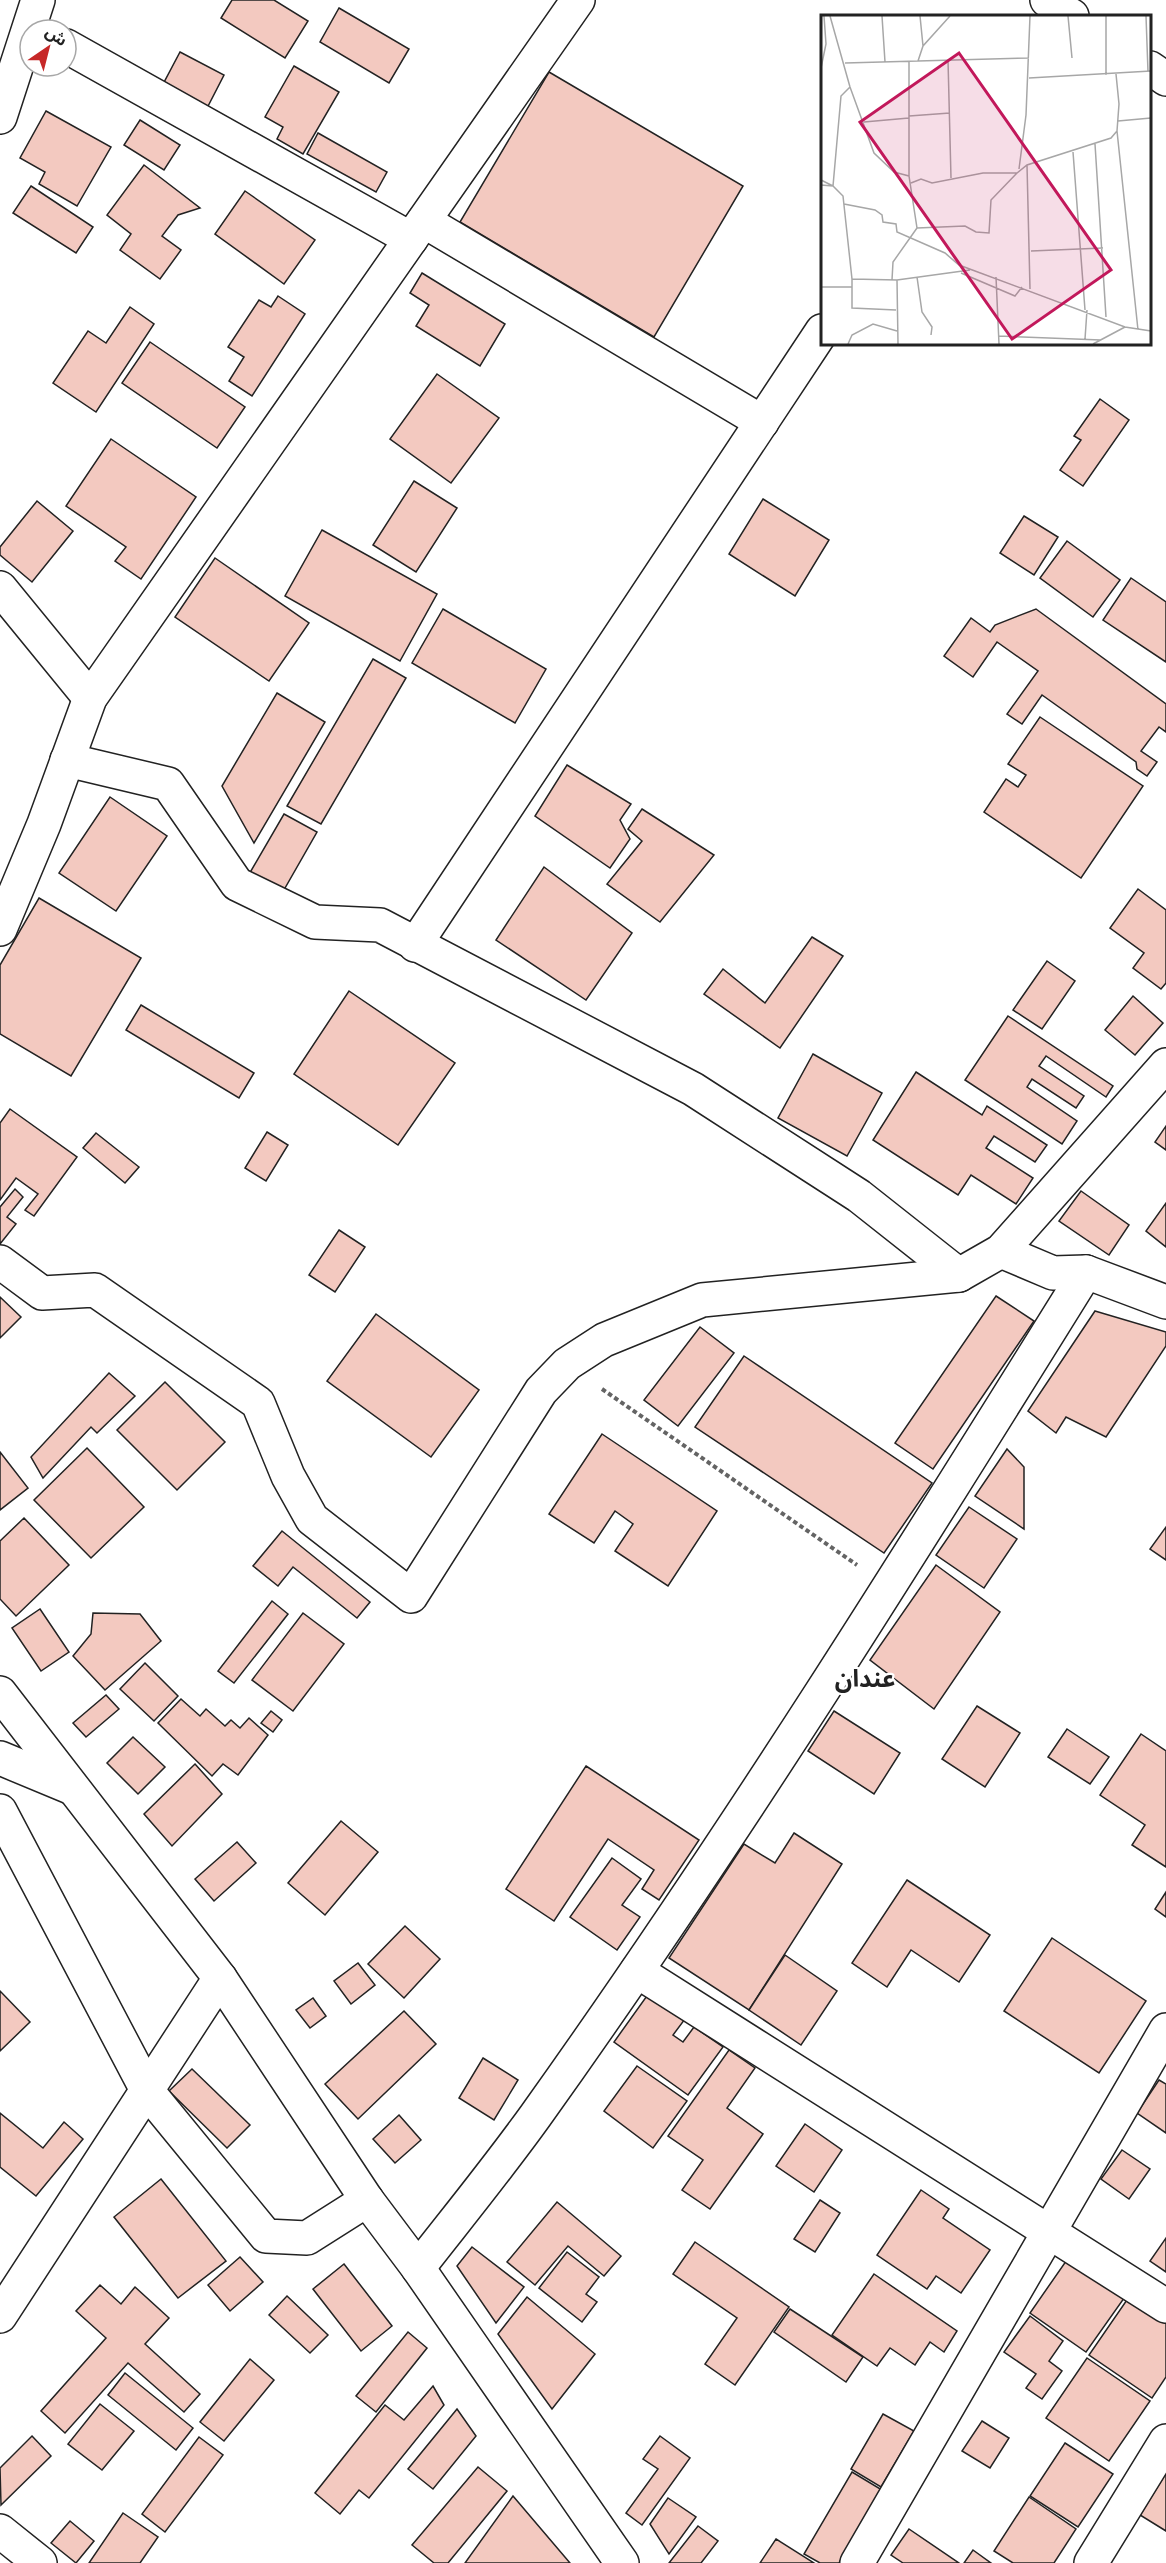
<svg xmlns="http://www.w3.org/2000/svg" width="1166" height="2563" font-family="'Fira Sans Condensed','Noto Sans Arabic',sans-serif">
<style>
.building{fill:#f3c9c0;stroke:#222;stroke-width:1.5}
.lines{fill:none;stroke-linecap:round;stroke-linejoin:round}
.minor-casing{stroke:#222;stroke-width:36}
.path{stroke:#646464;stroke-width:4;stroke-dasharray:4.5 3;stroke-linecap:butt}
.minor{stroke:#fff;stroke-width:33}
.labels{text-anchor:middle;stroke-width:4.5;stroke-linejoin:round;paint-order:stroke}
.district-label{font-size:24px;font-weight:bold;fill:#222;stroke:#fff}
.inset-road{fill:none;stroke:#a7a7a7;stroke-width:1.5}
.view{fill:#c2185b;fill-opacity:0.15;stroke:#c2185b;stroke-width:3}
.inset-edge{fill:none;stroke:#222;stroke-width:3}
</style>
<rect width="100%" height="100%" fill="#fff"/>
<!-- building -->
<g class="building">
<path d="M232 0H274L308 21 285 58 221 18Z"/>
<path d="M339 8 409 49 389 83 320 42Z"/>
<path d="M180 52 224 75 205 112 161 88Z"/>
<path d="M294 66 339 92 303 154 277 139 283 127 265 117Z"/>
<path d="M549 72 743 186 654 337 460 222Z"/>
<path d="M46 111 111 147 77 206 39 184 45 172 20 158Z"/>
<path d="M140 120 180 145 164 170 124 145Z"/>
<path d="M318 133 387 172 376 192 307 154Z"/>
<path d="M144 165 200 208 178 215 162 236 181 250 160 279 120 250 131 234 107 215Z"/>
<path d="M31 186 93 227 76 253 13 213Z"/>
<path d="M245 191 315 240 284 284 215 234Z"/>
<path d="M422 273 505 324 480 366 416 326 429 305 410 293Z"/>
<path d="M278 296 305 314 252 396 229 381 244 357 228 347 259 300 271 307Z"/>
<path d="M130 307 154 324 96 412 53 383 88 331 106 343Z"/>
<path d="M150 342 245 407 217 448 122 383Z"/>
<path d="M437 374 499 418 451 483 390 439Z"/>
<path d="M1100 399 1129 420 1083 486 1060 470 1081 440 1074 436Z"/>
<path d="M111 439 196 497 141 579 115 561 126 547 66 506Z"/>
<path d="M414 481 457 508 416 572 373 545Z"/>
<path d="M763 499 829 540 795 596 729 554Z"/>
<path d="M37 501 73 531 32 582 0 555V547Z"/>
<path d="M1024 516 1058 537 1034 575 1000 553Z"/>
<path d="M322 530 437 594 400 661 285 596Z"/>
<path d="M1067 541 1120 580 1093 617 1040 578Z"/>
<path d="M215 558 309 623 269 681 175 617Z"/>
<path d="M1131 578 1166 602V662L1103 620Z"/>
<path d="M443 609 546 669 515 723 412 663Z"/>
<path d="M1036 609 1166 704V732L1159 727 1141 751 1157 762 1147 776 1137 769 1136 762 1042 695 1022 724 1007 714 1038 671 997 642 973 677 944 656 971 618 990 632 995 625Z"/>
<path d="M373 659 406 678 321 824 287 806Z"/>
<path d="M277 693 325 722 254 843 222 786Z"/>
<path d="M1040 717 1143 786 1081 878 984 812 1006 779 1018 787 1026 775 1008 764Z"/>
<path d="M567 765 631 804 620 820 630 839 610 868 535 816Z"/>
<path d="M110 797 167 836 116 911 59 873Z"/>
<path d="M642 809 714 855 660 922 607 884 642 841 628 829Z"/>
<path d="M284 814 317 832 281 895 248 876Z"/>
<path d="M544 867 632 933 586 1000 496 940Z"/>
<path d="M1138 889 1166 910V983L1161 989 1133 968 1144 953 1110 928Z"/>
<path d="M39 898 141 958 71 1076 0 1034V965Z"/>
<path d="M812 937 843 956 780 1048 704 994 723 969 765 1003Z"/>
<path d="M1047 961 1075 981 1042 1029 1013 1010Z"/>
<path d="M349 991 455 1063 398 1145 294 1074Z"/>
<path d="M1133 996 1163 1023 1135 1055 1105 1030Z"/>
<path d="M141 1005 254 1073 239 1098 126 1030Z"/>
<path d="M1008 1016 1113 1086 1106 1097 1046 1056 1039 1066 1084 1096 1076 1108 1032 1079 1027 1087 1077 1121 1062 1144 965 1080Z"/>
<path d="M813 1054 882 1093 847 1156 778 1118Z"/>
<path d="M916 1072 982 1115 987 1106 1047 1145 1035 1162 994 1136 986 1148 1033 1178 1016 1204 971 1175 958 1195 873 1140Z"/>
<path d="M10 1109 77 1157 34 1216 25 1210 38 1194 16 1178 0 1200V1123Z"/>
<path d="M1166 1126V1150L1155 1142Z"/>
<path d="M267 1132 288 1145 266 1181 245 1168Z"/>
<path d="M96 1133 139 1167 125 1183 83 1148Z"/>
<path d="M15 1189 23 1197 7 1217 16 1224 0 1244V1207Z"/>
<path d="M1081 1191 1129 1225 1109 1255 1059 1221Z"/>
<path d="M1166 1203V1247L1146 1231Z"/>
<path d="M339 1230 365 1247 335 1292 309 1275Z"/>
<path d="M996 1296 1034 1321 933 1469 895 1443Z"/>
<path d="M0 1297 21 1317 0 1338Z"/>
<path d="M1095 1311 1166 1332V1346L1106 1437 1066 1417 1056 1433 1028 1411Z"/>
<path d="M376 1314 479 1390 431 1457 327 1381Z"/>
<path d="M700 1327 734 1353 678 1426 644 1400Z"/>
<path d="M744 1356 932 1483 884 1553 695 1427Z"/>
<path d="M109 1373 135 1396 97 1433 91 1427 43 1478 31 1457Z"/>
<path d="M165 1382 225 1442 177 1490 117 1430Z"/>
<path d="M602 1434 717 1511 668 1586 615 1551 633 1524 615 1511 594 1543 549 1514Z"/>
<path d="M87 1448 144 1507 91 1558 34 1500Z"/>
<path d="M1007 1449 1024 1467V1529L975 1496Z"/>
<path d="M0 1452 28 1488 0 1510Z"/>
<path d="M969 1507 1017 1539 984 1588 936 1555Z"/>
<path d="M24 1518 69 1565 16 1616 0 1599V1541Z"/>
<path d="M1166 1527V1560L1150 1549Z"/>
<path d="M282 1531 370 1602 357 1618 293 1567 278 1586 253 1566Z"/>
<path d="M936 1565 1000 1612 934 1709 870 1660Z"/>
<path d="M272 1601 288 1614 234 1683 218 1671Z"/>
<path d="M40 1609 69 1652 41 1671 12 1628Z"/>
<path d="M93 1613 140 1614 161 1641 105 1690 73 1656 91 1634Z"/>
<path d="M303 1613 344 1644 293 1711 252 1680Z"/>
<path d="M145 1663 178 1696 154 1721 120 1689Z"/>
<path d="M106 1695 119 1709 86 1737 73 1723Z"/>
<path d="M181 1699 200 1716 206 1709 225 1726 231 1720 240 1728 249 1718 268 1735 238 1775 223 1764 212 1776 158 1723Z"/>
<path d="M977 1706 1020 1733 985 1787 942 1759Z"/>
<path d="M271 1711 282 1720 273 1732 261 1723Z"/>
<path d="M834 1711 900 1753 874 1794 808 1751Z"/>
<path d="M1067 1729 1109 1757 1090 1784 1048 1757Z"/>
<path d="M1141 1734 1166 1751V1867L1132 1845 1145 1825 1100 1795Z"/>
<path d="M133 1737 165 1767 138 1794 107 1763Z"/>
<path d="M195 1764 222 1794 172 1846 144 1814Z"/>
<path d="M586 1766 699 1840 659 1900 642 1889 654 1870 608 1839 554 1921 506 1889Z"/>
<path d="M341 1821 378 1852 325 1915 288 1883Z"/>
<path d="M794 1833 842 1864 749 2010 669 1958 744 1844 775 1863Z"/>
<path d="M237 1842 256 1863 214 1901 195 1879Z"/>
<path d="M612 1858 641 1879 622 1905 640 1917 617 1950 570 1917Z"/>
<path d="M907 1880 990 1935 959 1982 911 1950 887 1987 852 1963Z"/>
<path d="M1166 1892V1917L1155 1909Z"/>
<path d="M405 1926 440 1959 404 1998 368 1964Z"/>
<path d="M1052 1938 1146 2001 1099 2073 1004 2011Z"/>
<path d="M785 1955 837 1991 801 2045 749 2010Z"/>
<path d="M358 1963 375 1985 351 2004 334 1981Z"/>
<path d="M0 1991 30 2022 0 2051Z"/>
<path d="M649 1993 685 2019 673 2035 683 2042 694 2027 723 2047 688 2095 614 2042Z"/>
<path d="M313 1998 326 2016 310 2028 296 2010Z"/>
<path d="M404 2011 436 2044 358 2119 325 2084Z"/>
<path d="M729 2050 755 2068 727 2108 763 2134 710 2209 682 2190 703 2160 668 2136Z"/>
<path d="M483 2058 518 2080 494 2120 459 2098Z"/>
<path d="M637 2066 687 2101 653 2148 604 2111Z"/>
<path d="M192 2069 250 2125 227 2148 169 2091Z"/>
<path d="M1159 2080 1166 2084V2133L1137 2113Z"/>
<path d="M0 2113 43 2148 64 2122 83 2139 36 2196 0 2167Z"/>
<path d="M399 2115 421 2140 395 2163 373 2139Z"/>
<path d="M805 2124 842 2150 814 2192 776 2166Z"/>
<path d="M1122 2150 1150 2169 1129 2199 1101 2179Z"/>
<path d="M161 2179 226 2261 178 2298 114 2217Z"/>
<path d="M921 2190 949 2209 943 2218 990 2250 961 2293 936 2276 927 2289 877 2255Z"/>
<path d="M820 2200 840 2213 815 2252 794 2239Z"/>
<path d="M557 2202 621 2256 604 2276 568 2246 535 2285 507 2262Z"/>
<path d="M1166 2238V2272L1150 2261Z"/>
<path d="M695 2242 789 2307 735 2385 705 2364 737 2318 673 2274Z"/>
<path d="M472 2247 524 2287 496 2323 457 2266Z"/>
<path d="M567 2252 599 2277 586 2294 597 2302 582 2322 539 2288Z"/>
<path d="M1071 2254 1127 2294 1086 2352 1030 2313Z"/>
<path d="M240 2257 263 2282 230 2311 208 2285Z"/>
<path d="M344 2264 392 2326 361 2351 313 2289Z"/>
<path d="M874 2274 957 2331 944 2352 930 2342 915 2365 890 2348 877 2366 832 2335Z"/>
<path d="M100 2285 121 2304 135 2287 169 2318 145 2344 200 2394 184 2412 128 2363 65 2433 41 2411 106 2338 76 2311Z"/>
<path d="M1131 2294 1166 2318V2377L1152 2398 1089 2355Z"/>
<path d="M287 2296 328 2335 310 2353 269 2315Z"/>
<path d="M527 2297 595 2354 552 2409 498 2334Z"/>
<path d="M790 2309 863 2357 846 2382 774 2332Z"/>
<path d="M1030 2316 1063 2341 1049 2361 1062 2371 1042 2399 1026 2388 1036 2374 1004 2352Z"/>
<path d="M408 2332 427 2348 376 2412 356 2396Z"/>
<path d="M1087 2358 1150 2401 1109 2461 1046 2418Z"/>
<path d="M250 2359 274 2380 224 2441 200 2422Z"/>
<path d="M125 2373 193 2428 176 2450 108 2395Z"/>
<path d="M433 2386 444 2405 369 2498 359 2490 340 2514 315 2493 385 2405 404 2420Z"/>
<path d="M100 2404 134 2431 102 2470 68 2444Z"/>
<path d="M457 2409 476 2436 433 2489 408 2469Z"/>
<path d="M883 2414 914 2431 881 2487 851 2469Z"/>
<path d="M982 2421 1009 2438 990 2468 962 2451Z"/>
<path d="M32 2436 51 2456 1 2505 0 2468Z"/>
<path d="M660 2436 690 2458 642 2525 626 2513 658 2469 643 2459Z"/>
<path d="M199 2437 223 2455 165 2532 142 2514Z"/>
<path d="M1065 2443 1113 2474 1078 2527 1030 2496Z"/>
<path d="M478 2467 507 2491 448 2563H434L412 2545Z"/>
<path d="M852 2472 882 2490 839 2563H820L804 2554Z"/>
<path d="M1166 2473V2531L1140 2515Z"/>
<path d="M513 2496 570 2563H465Z"/>
<path d="M1029 2497 1076 2529 1054 2563H1013L994 2551Z"/>
<path d="M668 2498 696 2517 669 2554 650 2524Z"/>
<path d="M123 2513 158 2537 140 2563H89Z"/>
<path d="M70 2521 94 2541 76 2563 51 2543Z"/>
<path d="M698 2526 718 2541 701 2563H669Z"/>
<path d="M909 2529 959 2563H903L891 2555Z"/>
<path d="M776 2539 814 2563H760Z"/>
<path d="M973 2550 991 2563H964Z"/>
</g>
<g class="lines">
<!-- minor casing -->
<g class="minor-casing">
<g id="minor">
<path d="M1047 0 1072 16"/>
<path d="M66 46 411 239"/>
<path d="M1150 68 1166 79"/>
<path d="M0 117 38 0"/>
<path d="M424 221 762 422"/>
<path d="M0 588 90 698"/>
<path d="M67 760 168 784 237 884 315 922 380 925 693 1089 859 1196 959 1275 1001 1251 1166 1065"/>
<path d="M0 929 44 824 90 698 578 0"/>
<path d="M415 945 822 331"/>
<path d="M1001 1251 1053 1273 1086 1272 1166 1302"/>
<path d="M0 1262 42 1293 95 1290 258 1403 288 1476 312 1519 411 1596 541 1391 567 1364 604 1340 702 1300 959 1275"/>
<path d="M0 1693 220 1978 367 2200 418 2268 622 2563"/>
<path d="M0 1758 70 1787"/>
<path d="M0 1811 148 2092 266 2236 307 2238 367 2200"/>
<path d="M637 1971 1166 2306"/>
<path d="M418 2268C457 2218 498 2168 536 2115 731 1842 909 1557 1086 1272"/>
<path d="M0 2316 220 1978"/>
<path d="M0 2531 40 2563"/>
<path d="M857 2563 1166 2030"/>
<path d="M1091 2563 1166 2441"/>
</g>
</g>
<!-- path -->
<path class="path" d="M602 1389 857 1565"/>
<!-- minor -->
<use href="#minor" class="minor"/>
</g>
<g class="labels">
<!-- district labels -->
<g class="district-label">
<text x="865" y="1687">عندان</text>
</g>
</g>
<!-- overview -->
<g transform="translate(821 15)">
<rect width="330" height="330" fill="#fff"/>
<path class="inset-road" d="M9 1 29 72 53 138 73 157 88 161M61 1 64 47M99 1 102 31M247 1 251 43M285 1V60M325 1 327 57M127 45 130 163M97 46 102 31 129 1M24 48 208 43M0 53 5 29 3 1M208 63 330 56M88 101 129 98M297 106 330 103M43 107 88 103M296 116 317 315M274 129 285 302M252 137 264 295M206 150 209 274M198 154 205 100 209 1M0 165 12 171 20 81 29 72M90 168 100 164 111 168 162 158H196L206 150 290 123 296 116 298 89 295 59M0 170 12 171 22 181 31 264 76 265 149 255M23 189 54 195 61 200 62 207 75 209 76 217 124 238 138 250 304 312 330 316M96 213 144 211 155 217 168 218 170 185 196 158M210 236 282 233M140 258 194 281 201 272M96 262 101 297 111 312 110 320M175 262 178 329M31 264V293L75 295M71 265 72 247 96 213 88 161V46M76 265 77 329M0 272H31M177 321 280 325M264 324 266 295M27 329 31 320 52 309 76 316M272 329 304 312"/>
<path class="view" d="M138 38 290 255 191 324 39 107Z"/>
<rect width="330" height="330" class="inset-edge"/>
</g>
<!-- north arrow -->
<g transform="translate(48 48) rotate(35)"><circle r="28" fill="#ffffff" stroke="#a7a7a7" stroke-width="1.5"/>
<path d="M0-4.5L10 22L0 15L-10 22Z" fill="#c62828"/>
<text y="-9" font-size="16" font-weight="bold" text-anchor="middle" fill="#222222">ش</text>
</g>
</svg>
